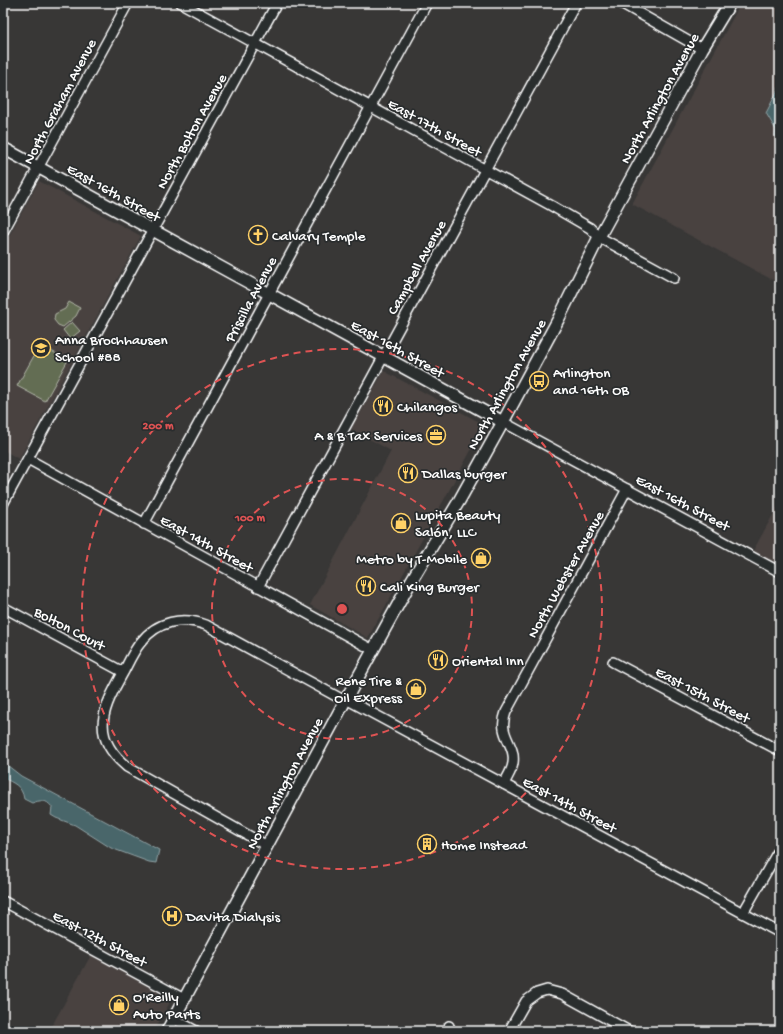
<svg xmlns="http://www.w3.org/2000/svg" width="783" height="1034" font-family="'Gochi Hand',sans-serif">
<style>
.built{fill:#484240}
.green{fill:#646d53;stroke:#b2b6a9}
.water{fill:#48666a;stroke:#91a3a6}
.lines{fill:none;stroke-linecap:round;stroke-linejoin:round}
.minor-casing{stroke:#fff;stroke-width:12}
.major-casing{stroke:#fff;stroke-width:14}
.minor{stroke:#2a2d2e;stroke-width:9}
.major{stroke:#2a2d2e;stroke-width:11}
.ring{fill:none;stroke:#de5353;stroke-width:2;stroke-dasharray:7 5}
.labels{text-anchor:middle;stroke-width:3.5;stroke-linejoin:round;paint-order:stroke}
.street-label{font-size:15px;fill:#fff;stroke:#2a2d2e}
.poi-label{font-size:15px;fill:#fff;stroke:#2a2d2e;text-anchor:start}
.centre{fill:#de5353;stroke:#2a2d2e;stroke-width:2}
.ring-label{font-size:12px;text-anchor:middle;font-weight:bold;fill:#de5353;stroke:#2a2d2e;stroke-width:3.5;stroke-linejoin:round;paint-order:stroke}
</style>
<rect width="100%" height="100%" fill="#383736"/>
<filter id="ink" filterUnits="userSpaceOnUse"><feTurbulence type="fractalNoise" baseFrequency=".025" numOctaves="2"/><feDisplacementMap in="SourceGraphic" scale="8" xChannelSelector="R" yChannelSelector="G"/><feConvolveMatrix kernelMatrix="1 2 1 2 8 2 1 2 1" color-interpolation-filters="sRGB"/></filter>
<g filter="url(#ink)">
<!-- built -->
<g class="built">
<path d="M741 3H780V284L632 204Z"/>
<path d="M39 181 141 236 19 459 3 450V247Z"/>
<path d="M384 371 485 425 368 638 310 605 391 451 351 429Z"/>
<path d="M780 502V566L753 551Z"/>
<path d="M91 955 167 997 169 1004 154 1031H49Z"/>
</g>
<!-- green -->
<g class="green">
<path d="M69 302 80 308 76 316 63 327 58 325 54 320 55 314 65 309Z"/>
<path d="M72 322 80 331 70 339 63 330Z"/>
<path d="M40 345 68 360 45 401 17 386Z"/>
</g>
<!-- water -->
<g class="water">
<path d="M780 86V138L775 136 776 130 766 113Z"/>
<path d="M3 762 21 776 159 850 156 863 149 862 111 848 75 825 56 818 51 815 52 807C46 799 40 800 32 803L24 799C22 786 14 783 3 778Z"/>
</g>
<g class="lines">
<!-- minor casing -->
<g class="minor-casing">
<g id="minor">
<path d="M181 3 552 206 590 228 599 237 674 278"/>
<path d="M621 3 702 49"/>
<path d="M3 232 128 3"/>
<path d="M503 422 780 572"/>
<path d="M28 459 373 650"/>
<path d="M3 504 277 3"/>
<path d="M144 524 427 3"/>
<path d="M258 587 576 3"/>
<path d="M3 607 123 672"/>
<path d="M613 662 780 751"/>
<path d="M346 699 780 933"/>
<path d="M504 784C507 777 512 771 513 763 516 743 497 736 506 712L627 489"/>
<path d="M267 846 127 767C88 735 104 707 124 671 129 661 134 650 141 642 157 621 183 616 206 625L345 701"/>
<path d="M3 901 184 999"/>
<path d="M743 913 780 848"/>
<path d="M174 1019 196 1031"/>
<path d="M449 1026 450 1031"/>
<path d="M509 1031 526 1001 537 993 547 990 562 994 629 1031"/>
</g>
</g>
<!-- major casing -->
<g class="major-casing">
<g id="major">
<path d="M3 148 503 422"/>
<path d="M167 1031 345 701 410 583 459 501 503 422 559 318 599 237 702 49 730 3"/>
</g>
</g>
<!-- minor -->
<use href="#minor" class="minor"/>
<!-- major -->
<use href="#major" class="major"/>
</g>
</g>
<!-- distance rings -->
<g class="ring">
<circle cx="342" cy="609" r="130"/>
<circle cx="342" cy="609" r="260"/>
</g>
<!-- icons -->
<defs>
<g id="church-ring" transform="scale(1)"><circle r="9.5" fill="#2a2d2e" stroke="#ffd166" stroke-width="1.5"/><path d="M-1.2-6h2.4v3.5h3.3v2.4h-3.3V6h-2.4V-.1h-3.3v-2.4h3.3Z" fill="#ffd166"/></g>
<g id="school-ring" transform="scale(1)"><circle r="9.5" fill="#2a2d2e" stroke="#ffd166" stroke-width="1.5"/><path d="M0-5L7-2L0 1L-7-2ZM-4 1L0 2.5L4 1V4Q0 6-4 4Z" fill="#ffd166"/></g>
<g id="bus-ring" transform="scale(1)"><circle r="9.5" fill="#2a2d2e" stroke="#ffd166" stroke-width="1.5"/><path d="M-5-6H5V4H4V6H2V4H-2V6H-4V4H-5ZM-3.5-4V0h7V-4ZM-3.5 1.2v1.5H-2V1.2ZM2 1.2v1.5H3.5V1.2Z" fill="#ffd166"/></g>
<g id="restaurant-ring" transform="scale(1)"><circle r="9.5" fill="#2a2d2e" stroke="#ffd166" stroke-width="1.5"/><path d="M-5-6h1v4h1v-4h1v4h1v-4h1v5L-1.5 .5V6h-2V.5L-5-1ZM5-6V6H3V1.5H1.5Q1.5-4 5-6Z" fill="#ffd166"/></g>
<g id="office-ring" transform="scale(1)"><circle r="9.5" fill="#2a2d2e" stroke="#ffd166" stroke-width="1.5"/><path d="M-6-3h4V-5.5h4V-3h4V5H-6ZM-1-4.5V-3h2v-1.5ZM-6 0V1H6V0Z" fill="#ffd166"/></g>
<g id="shop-ring" transform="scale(1)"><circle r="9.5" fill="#2a2d2e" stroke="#ffd166" stroke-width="1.5"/><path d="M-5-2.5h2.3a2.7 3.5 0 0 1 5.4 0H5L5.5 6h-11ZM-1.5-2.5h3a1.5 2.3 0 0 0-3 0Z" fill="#ffd166"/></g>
<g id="building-ring" transform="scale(1)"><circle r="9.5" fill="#2a2d2e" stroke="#ffd166" stroke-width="1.5"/><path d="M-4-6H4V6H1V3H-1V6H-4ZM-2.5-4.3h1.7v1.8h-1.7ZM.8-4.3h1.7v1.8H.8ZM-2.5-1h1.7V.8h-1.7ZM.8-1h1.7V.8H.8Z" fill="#ffd166"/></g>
<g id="hospital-ring" transform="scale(1)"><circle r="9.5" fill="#2a2d2e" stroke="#ffd166" stroke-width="1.5"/><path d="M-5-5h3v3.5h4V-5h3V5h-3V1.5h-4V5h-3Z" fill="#ffd166"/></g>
</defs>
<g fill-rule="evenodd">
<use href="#church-ring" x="258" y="235"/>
<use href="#school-ring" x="41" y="348"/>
<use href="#bus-ring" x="539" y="381"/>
<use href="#restaurant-ring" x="383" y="406"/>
<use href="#office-ring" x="436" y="435"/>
<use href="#restaurant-ring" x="408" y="473"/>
<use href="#shop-ring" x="401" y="523"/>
<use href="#shop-ring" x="481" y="558"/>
<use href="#restaurant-ring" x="366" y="586"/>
<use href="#restaurant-ring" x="438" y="660"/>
<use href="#shop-ring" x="416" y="689"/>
<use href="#building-ring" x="427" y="844"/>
<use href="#hospital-ring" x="172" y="916"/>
<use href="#shop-ring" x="119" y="1005"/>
</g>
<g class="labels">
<!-- street labels -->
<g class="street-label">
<text transform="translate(659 98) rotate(-61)" y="5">North Arlington Avenue</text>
<text transform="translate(59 101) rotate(-62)" y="5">North Graham Avenue</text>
<text transform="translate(435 127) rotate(29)" y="5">East 17th Street</text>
<text transform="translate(191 131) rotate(-61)" y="5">North Bolton Avenue</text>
<text transform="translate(114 192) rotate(29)" y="5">East 16th Street</text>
<text transform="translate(416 267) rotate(-61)" y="5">Campbell Avenue</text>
<text transform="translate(250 299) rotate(-62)" y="5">Priscilla Avenue</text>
<text transform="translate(398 348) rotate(29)" y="5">East 16th Street</text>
<text transform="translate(506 384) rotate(-61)" y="5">North Arlington Avenue</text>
<text transform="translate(683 502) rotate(28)" y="5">East 16th Street</text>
<text transform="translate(207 543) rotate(29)" y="5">East 14th Street</text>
<text transform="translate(565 574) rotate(-61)" y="5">North Webster Avenue</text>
<text transform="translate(70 628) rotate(28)" y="5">Bolton Court</text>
<text transform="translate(703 694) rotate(28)" y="5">East 15th Street</text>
<text transform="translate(284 783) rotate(-62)" y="5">North Arlington Avenue</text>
<text transform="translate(570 804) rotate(28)" y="5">East 14th Street</text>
<text transform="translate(100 938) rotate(28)" y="5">East 12th Street</text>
</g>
<!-- poi labels -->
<g class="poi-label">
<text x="272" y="240">Calvary Temple</text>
<text x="55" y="344">Anna Brochhausen<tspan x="55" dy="17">School #88</tspan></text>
<text x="553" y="377">Arlington<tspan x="553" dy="17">and 16th OB</tspan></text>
<text x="397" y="411">Chilangos</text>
<text x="422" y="440" text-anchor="end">A &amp; B Tax Services</text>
<text x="422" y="478">Dallas burger</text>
<text x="415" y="519">Lupita Beauty<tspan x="415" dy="17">Salón, LLC</tspan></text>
<text x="467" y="563" text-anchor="end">Metro by T-Mobile</text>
<text x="380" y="591">Cali King Burger</text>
<text x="452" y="665">Oriental Inn</text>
<text x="402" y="685" text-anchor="end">Rene Tire &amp;<tspan x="402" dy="17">Oil Express</tspan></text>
<text x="441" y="849">Home Instead</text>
<text x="186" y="921">DaVita Dialysis</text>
<text x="133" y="1001">O'Reilly<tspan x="133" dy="17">Auto Parts</tspan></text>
</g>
</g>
<circle cx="342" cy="609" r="6" class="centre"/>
<g class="ring-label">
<text x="158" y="429">200 m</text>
<text x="250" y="521">100 m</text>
</g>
<!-- margin -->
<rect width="783" height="1034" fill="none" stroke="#2a2d2e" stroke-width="16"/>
<rect x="8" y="8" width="767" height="1018" fill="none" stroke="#fff" stroke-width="1.5" filter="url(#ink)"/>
</svg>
